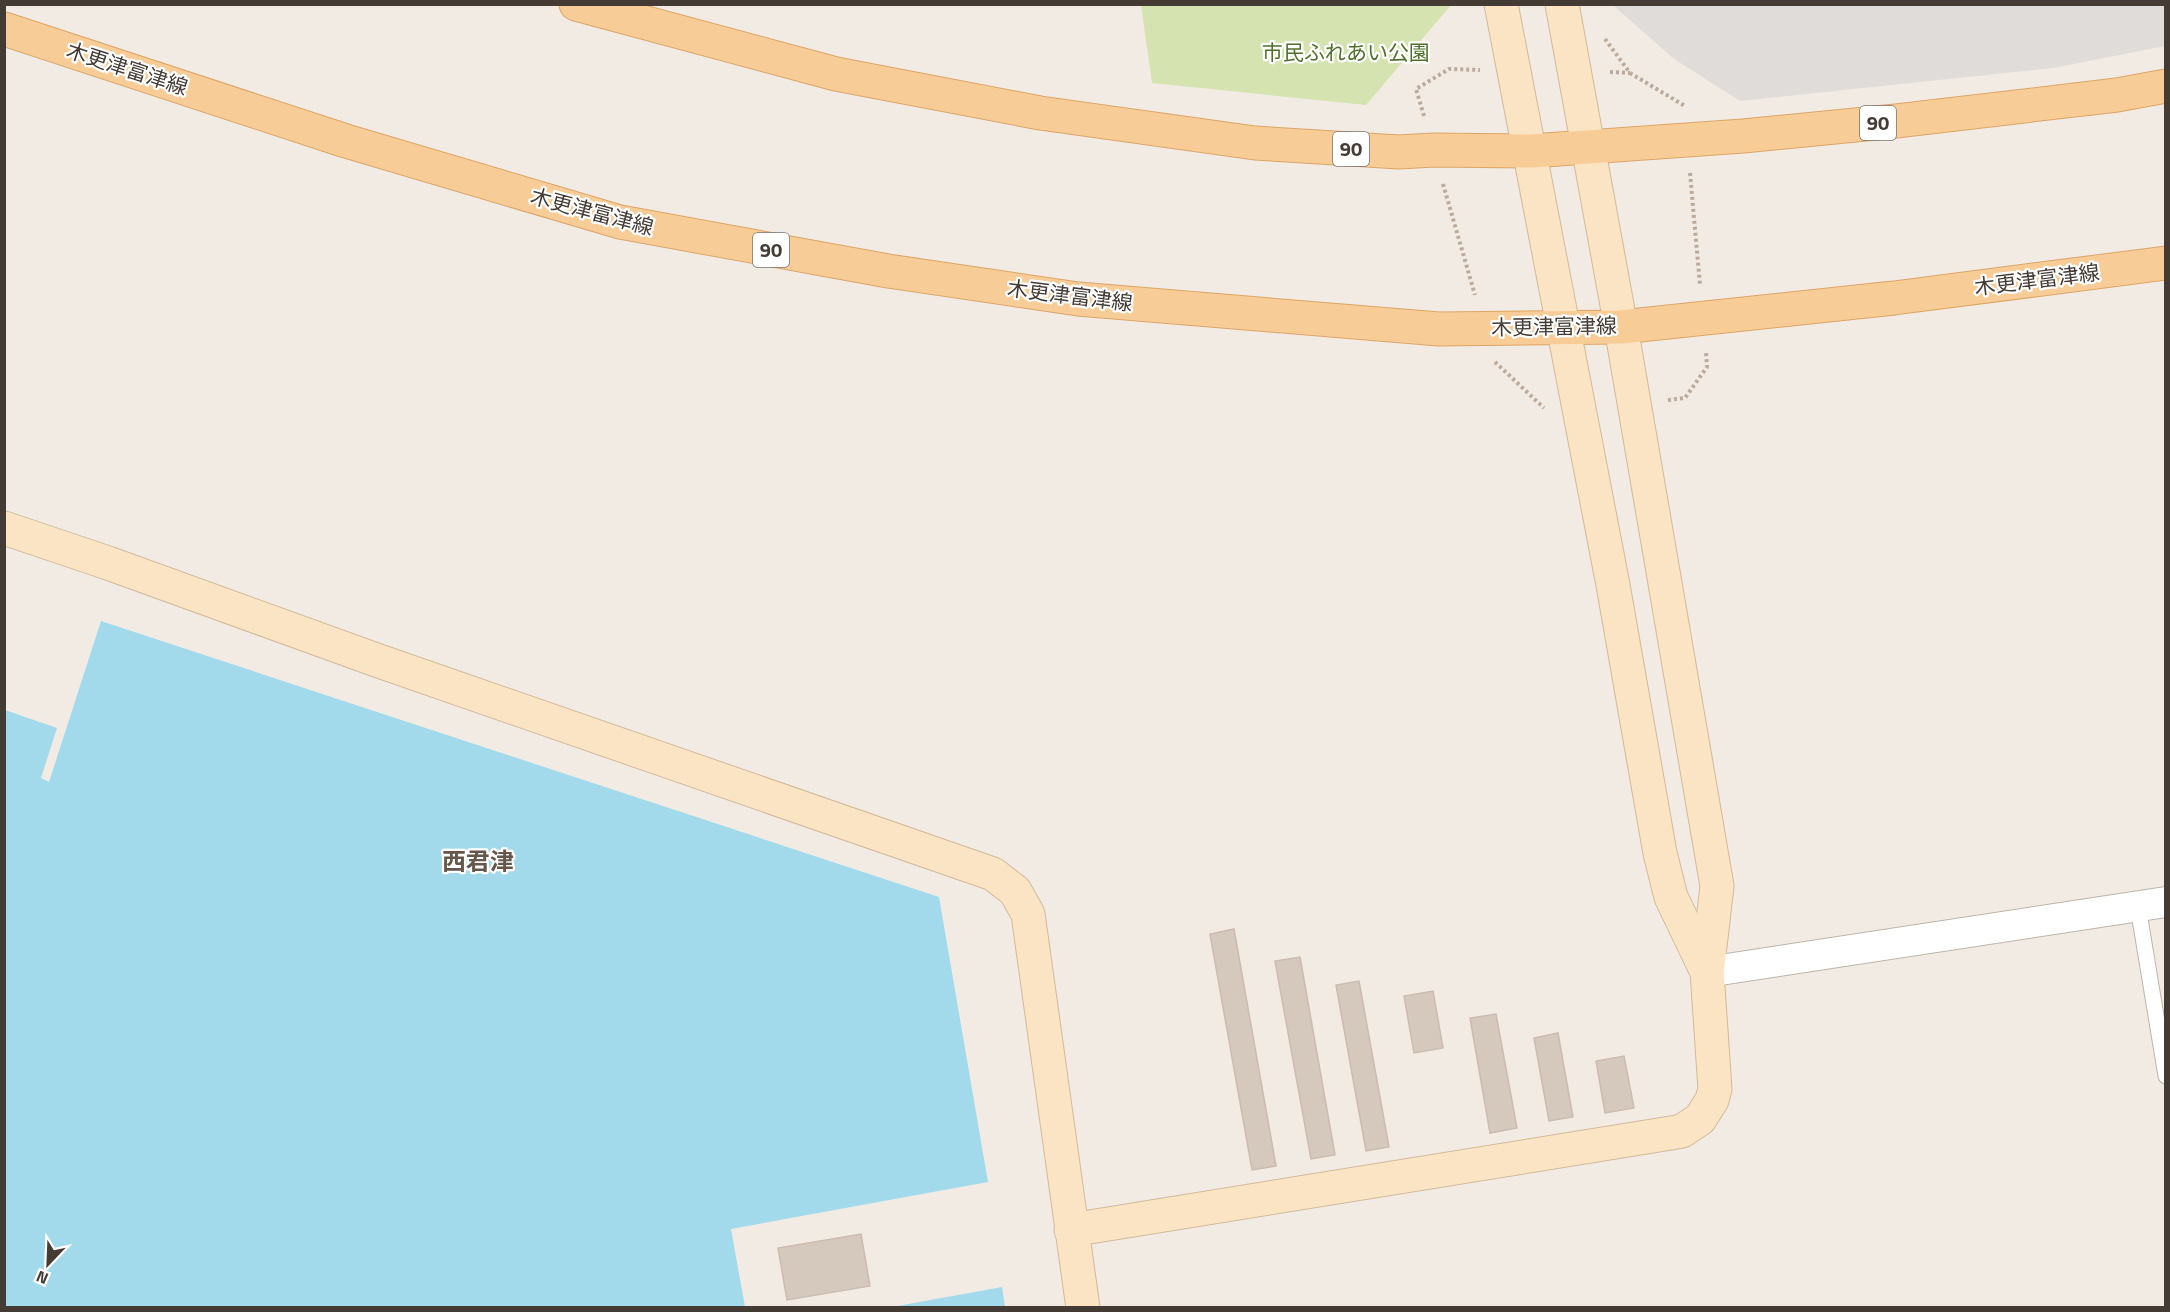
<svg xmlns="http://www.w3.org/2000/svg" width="2170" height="1312" font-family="'Titillium Web','Noto Sans JP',sans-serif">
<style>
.green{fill:#d4e3af}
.parking{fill:#dfdcd9}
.water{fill:#a3daeb}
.building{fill:#d5c8bd;stroke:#ccbbae;stroke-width:1.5}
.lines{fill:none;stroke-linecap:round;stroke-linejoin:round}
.lane-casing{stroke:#bfb4aa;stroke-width:17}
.street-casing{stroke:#bfb4aa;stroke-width:32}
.secondary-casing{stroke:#d2b999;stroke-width:35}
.primary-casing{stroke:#dca567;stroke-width:35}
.path{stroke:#bdaa9a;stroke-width:4;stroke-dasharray:3 3;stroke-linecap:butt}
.lane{stroke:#fff;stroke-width:15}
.street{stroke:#fff;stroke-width:30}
.secondary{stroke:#fbe4c4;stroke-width:33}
.primary{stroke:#f8cc96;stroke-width:33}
.labels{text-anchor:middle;stroke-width:4.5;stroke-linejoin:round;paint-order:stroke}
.shield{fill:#fff;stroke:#7b7671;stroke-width:1.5}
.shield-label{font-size:20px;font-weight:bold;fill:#433b34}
.park-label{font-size:21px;fill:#51702c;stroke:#fff}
.street-label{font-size:21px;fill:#433b34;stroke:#fff}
.quarter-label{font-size:24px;font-weight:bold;fill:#65574c;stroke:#fff}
</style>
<rect width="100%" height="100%" fill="#f1ebe4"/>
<!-- green -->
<path class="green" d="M1141 5V4L1451 5 1366 105 1152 83Z"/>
<!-- parking -->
<path class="parking" d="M1613 5H2165V46L2053 68 1740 101 1674 59Z"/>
<!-- water -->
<g class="water">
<path d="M101 621 939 897 988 1182 731 1229 745 1307H5V710L57 728 41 778 49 782Z"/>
<path d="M1002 1287 1005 1307H892Z"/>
</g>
<!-- building -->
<g class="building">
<path d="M1234 929 1276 1166 1252 1170 1210 934Z"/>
<path d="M1300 957 1335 1155 1311 1159 1275 961Z"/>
<path d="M1359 981 1389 1147 1366 1151 1336 985Z"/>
<path d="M1433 991 1443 1048 1414 1053 1404 996Z"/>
<path d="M1496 1014 1517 1128 1490 1133 1470 1018Z"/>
<path d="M1558 1033 1573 1117 1549 1121 1534 1038Z"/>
<path d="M1624 1056 1634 1108 1605 1113 1596 1061Z"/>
<path d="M861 1234 870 1286 787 1300 778 1248Z"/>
</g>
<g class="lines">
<!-- lane casing -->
<g class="lane-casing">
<path id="lane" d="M2138 907 2166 1076"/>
</g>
<!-- street casing -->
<g class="street-casing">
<path id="street" d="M1707 972 2166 902"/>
</g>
<!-- secondary casing -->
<g class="secondary-casing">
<g id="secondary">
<path d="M1501 4 1613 585 1660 853 1671 897 1707 972"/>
<path d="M4 528 108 563 379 661 993 874 1015 891 1028 914 1083 1308"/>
<path d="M1071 1230 1671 1133 1682 1131 1700 1119 1712 1100 1715 1089 1707 972 1717 886 1621 327 1562 4"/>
</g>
</g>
<!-- primary casing -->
<g class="primary-casing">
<g id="primary">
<path d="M576 4 836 74 1040 113 1255 143 1399 152 1434 150 1531 151 1743 136 1896 121 2117 95 2166 86"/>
<path d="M4 29 346 141 620 222 888 271 1078 299 1439 329 1621 327 1894 298 2166 263"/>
</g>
</g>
<!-- path -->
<g class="path">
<path d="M1605 39 1630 73 1685 106"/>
<path d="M1610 72 1630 73"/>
<path d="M1424 116 1416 89 1449 69 1480 70"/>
<path d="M1690 173 1700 285"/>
<path d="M1443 184 1475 295"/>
<path d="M1495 362 1544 408"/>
<path d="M1668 400 1685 398 1707 367 1706 352"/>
</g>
<!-- lane -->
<use href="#lane" class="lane"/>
<!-- street -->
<use href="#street" class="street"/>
<!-- secondary -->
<use href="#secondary" class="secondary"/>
<!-- primary -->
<use href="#primary" class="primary"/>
</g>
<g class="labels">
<!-- shield labels -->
<g class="shield">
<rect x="1860" y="106" width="36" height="34" rx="4.5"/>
<rect x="1333" y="132" width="36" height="34" rx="4.5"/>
<rect x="753" y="233" width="36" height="34" rx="4.5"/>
</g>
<g class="shield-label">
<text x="1878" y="130">90</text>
<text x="1351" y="156">90</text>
<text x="771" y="257">90</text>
</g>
<!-- park labels -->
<g class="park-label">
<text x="1346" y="60">市民ふれあい公園</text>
</g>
<!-- street labels -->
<g class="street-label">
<text transform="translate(127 69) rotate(18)" y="7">木更津富津線</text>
<text transform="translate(592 212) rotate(15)" y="7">木更津富津線</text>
<text transform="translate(2037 280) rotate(-7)" y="7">木更津富津線</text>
<text transform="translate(1070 296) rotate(7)" y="7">木更津富津線</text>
<text transform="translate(1554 327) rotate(-1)" y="7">木更津富津線</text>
</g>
<!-- quarter labels -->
<g class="quarter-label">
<text x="478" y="870">西君津</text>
</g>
</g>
<!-- border -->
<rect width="2170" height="1312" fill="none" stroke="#433b34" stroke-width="12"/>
<!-- north arrow -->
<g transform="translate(48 1264) rotate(203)" stroke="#ffffff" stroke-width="4.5" paint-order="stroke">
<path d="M0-4.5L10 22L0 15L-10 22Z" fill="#433b34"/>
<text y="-9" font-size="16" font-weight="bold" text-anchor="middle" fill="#433b34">N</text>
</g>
</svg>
